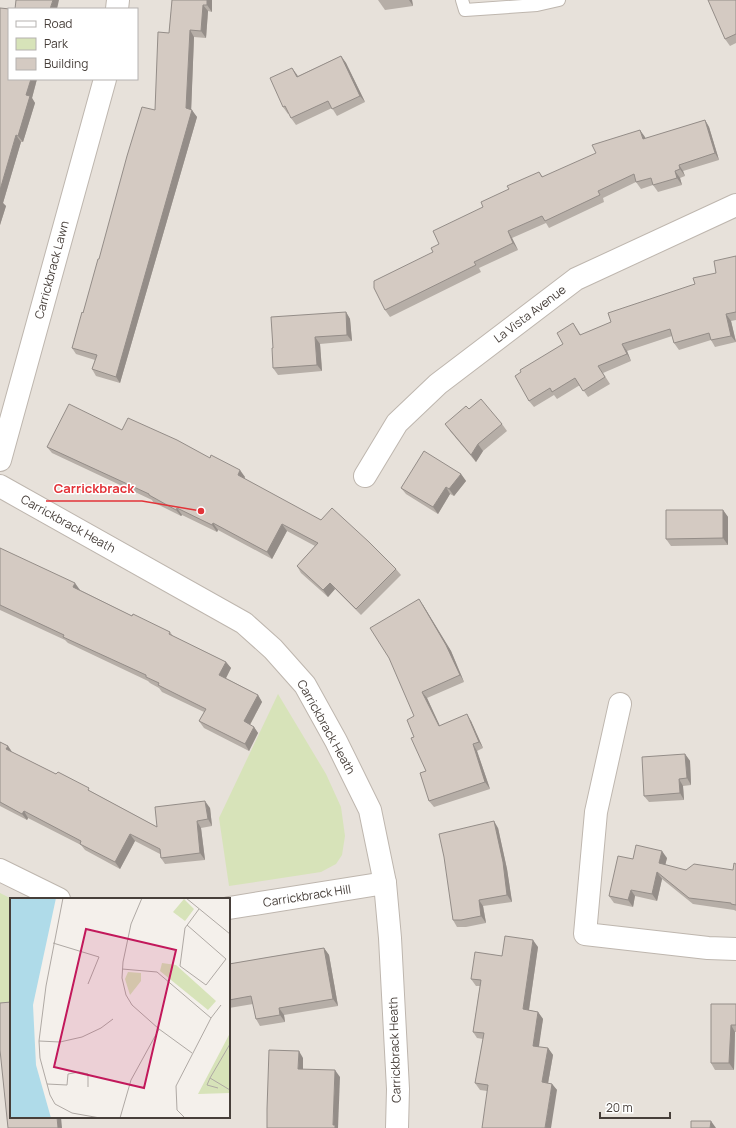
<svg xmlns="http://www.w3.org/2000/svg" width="736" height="1128" font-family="Manrope,sans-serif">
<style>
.residential{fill:#e7e1da;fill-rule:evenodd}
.green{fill:#d7e3b9}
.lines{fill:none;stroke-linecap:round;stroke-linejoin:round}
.lane-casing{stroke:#beb6ae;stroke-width:14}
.street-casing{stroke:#beb6ae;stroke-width:24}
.lane{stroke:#fff;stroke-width:12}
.street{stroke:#fff;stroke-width:22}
.wall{fill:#b6aea7}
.shaded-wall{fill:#948d88}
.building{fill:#d4cac2;stroke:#948d88}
.labels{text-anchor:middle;stroke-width:3;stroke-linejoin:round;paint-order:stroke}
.street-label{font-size:12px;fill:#473f3a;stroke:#fff}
.inset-road{fill:none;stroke:#afa9a4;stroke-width:1}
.view{fill:#c2185b;fill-opacity:0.15;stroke:#c2185b;stroke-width:2}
.inset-edge{fill:none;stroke:#473f3a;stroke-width:2}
.leader{fill:none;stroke:#e23338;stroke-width:1.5}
.callout-dot{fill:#e23338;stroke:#fff;stroke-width:1.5}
.callout-label{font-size:13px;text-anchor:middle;font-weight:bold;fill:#e23338;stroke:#fff;stroke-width:3;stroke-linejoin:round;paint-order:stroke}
</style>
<rect width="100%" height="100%" fill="#f4f0eb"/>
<!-- residential -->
<path class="residential" d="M0 0H736V1128H0ZM9 9H137V79H9ZM11 899H229V1117H11Z"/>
<!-- green -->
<g class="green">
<path d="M278 694 326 774 341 807 345 836 342 855 336 864 321 872 229 886 219 818Z"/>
<path d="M0 893 12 899H11V1006L0 1007Z"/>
</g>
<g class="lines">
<!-- lane casing -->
<g class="lane-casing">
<path id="lane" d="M462 0 465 10 537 5 559 0"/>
</g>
<!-- street casing -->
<g class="street-casing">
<g id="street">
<path d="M117 9 118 0"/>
<path d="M0 460 105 79"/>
<path d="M365 476 397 423 438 384 576 279 736 205"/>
<path d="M0 486 244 623 273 649 305 685 336 741 370 810 385 883 390 938 398 1089 397 1128"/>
<path d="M620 704 596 812 585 934 708 948 736 949"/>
<path d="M0 870 59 899"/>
<path d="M229 908 385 883"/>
</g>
</g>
<!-- lane -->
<use href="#lane" class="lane"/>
<!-- street -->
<use href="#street" class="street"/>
</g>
<!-- wall -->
<g class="wall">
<path d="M172 0H212V12L208 11 206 38 194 37 191 110 197 117 120 383 96 376 92 369 95 360 76 354 72 348 83 313 99 259 155 110 169 33Z"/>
<path d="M378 0H412L413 6 385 10Z"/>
<path d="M736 0V43L730 46 725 39Z"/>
<path d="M0 8 9 79H37L32 98 35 103 23 142H21L3 203 6 206 0 225Z"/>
<path d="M341 56 346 63 365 102 337 116 332 108 296 125 291 118 289 113 288 114 283 107 292 68 298 76Z"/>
<path d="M705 120 709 127 719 160 683 171 685 176 680 178 682 185 658 192 653 185 641 189 636 182 603 198 604 202 549 228 546 223 512 238 518 250 479 268 481 272 390 317 385 310 433 252 439 244 483 207 509 189 539 172 543 177 645 137V139Z"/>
<path d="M736 256V320L731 321 736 342 715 347 711 340 679 350 674 343 672 336 627 351 631 361 603 373 610 384 588 397 580 385 557 399 554 395 534 407 529 401 521 372 563 344 573 323 581 335 611 322 695 284 716 273Z"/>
<path d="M346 312 350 319 352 341 320 344 322 371 278 375 273 368V348Z"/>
<path d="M469 409 502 424 507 431 483 451 476 462 450 431 445 424Z"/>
<path d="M122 430 245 477 244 478 396 569 401 575 361 615 335 589 328 597 301 573 297 566 315 546 287 531 272 559 218 530 217 532 182 515 181 516 153 502 152 500 52 453 47 447Z"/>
<path d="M461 474 466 481 454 496 450 494 438 514 406 494 401 488Z"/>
<path d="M723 510 728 517V545L671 546 666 539Z"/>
<path d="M0 548 80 590 132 616 170 632 173 636 226 662 231 668 226 678 258 695 262 702 250 725 254 727 258 733 249 751 204 728 199 721 204 712 162 692 159 688 150 683 148 681 68 643 65 640 0 610Z"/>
<path d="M423 605 451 651 464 682 427 698 440 726 471 721 483 748 477 751 490 789 434 807 429 801 426 771 414 737V716Z"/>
<path d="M0 742 8 746 12 752 92 792 157 827 210 808 212 826 201 828 205 860 165 864 161 858 160 854 135 841 120 869 85 850 81 845 28 818 27 820 0 806Z"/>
<path d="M685 754 690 761 691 785 683 786 684 800 649 802 644 796Z"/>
<path d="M498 828 507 869 512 902 483 906 486 923 466 927H457L453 920Z"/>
<path d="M667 858 665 865 686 870H733L736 864V911L734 910 693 904 662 879 657 901 635 896 633 907 614 903 609 896 633 859Z"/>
<path d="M538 947 529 1010 538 1012 543 1019 538 1047 548 1048 553 1055 548 1083 552 1084 557 1090 487 1091 480 1090 475 1083 483 1039 477 1038 473 1032 480 986H476L471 979 502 956Z"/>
<path d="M324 948 329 955 338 1006 284 1015 285 1022 260 1026 256 1019 253 1004 229 1008V964Z"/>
<path d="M736 1004V1032H735L734 1070H715L711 1063Z"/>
</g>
<!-- shaded-wall -->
<g class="shaded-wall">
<path d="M53 0H59L57 9H50Z"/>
<path d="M207 0H212V12L207 5Z"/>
<path d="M409 0H412L413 6Z"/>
<path d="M203 5 208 11 206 38 201 31Z"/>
<path d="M190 30 194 37 191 114 192 110 197 117 120 383 116 377 186 108Z"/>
<path d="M341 56 346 63 365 102 360 96Z"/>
<path d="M292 68 297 75 301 84 297 77Z"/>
<path d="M31 79H37L32 98 35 103 23 142 18 136 26 95Z"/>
<path d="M705 120 709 127 719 160 715 153Z"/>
<path d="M640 130 645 137 648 146 643 139Z"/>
<path d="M16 135 21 142 3 203 6 206 0 225V190Z"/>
<path d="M679 165 683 171 685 176 680 169Z"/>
<path d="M675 171 680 178 682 185 677 178Z"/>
<path d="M508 231 512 238 518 250 513 243Z"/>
<path d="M346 312 350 319 352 341 347 335Z"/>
<path d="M726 314 731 321 736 342 731 336Z"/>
<path d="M315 337 320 344 322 371 317 365Z"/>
<path d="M622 344 627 351 631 361 627 354Z"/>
<path d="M478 444 483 451 476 462 471 455Z"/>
<path d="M240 470 245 477 243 481 238 475Z"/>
<path d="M461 474 466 481 454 496 449 489Z"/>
<path d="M446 487 450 494 438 514 433 507Z"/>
<path d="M177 508 182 515 181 516 176 510Z"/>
<path d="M723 510 728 517V545L723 538Z"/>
<path d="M213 523 218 530 217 532 212 525Z"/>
<path d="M282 524 287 531 272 559 267 552Z"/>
<path d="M75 583 80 590 78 594 73 587Z"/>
<path d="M330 583 335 589 328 597 323 590Z"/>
<path d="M419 599 423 605 451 651 464 682 460 675Z"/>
<path d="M226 662 231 668 224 682 219 675Z"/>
<path d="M422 692 427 698 443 733 439 726Z"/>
<path d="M258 695 262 702 248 728 244 721Z"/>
<path d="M467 714 471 721 483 748 479 742Z"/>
<path d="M254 727 258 733 249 751 245 744Z"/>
<path d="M473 744 477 751 490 789 485 782Z"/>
<path d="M8 746 12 752 6 749Z"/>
<path d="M685 754 690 761 691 785 687 778Z"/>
<path d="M679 779 683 786 684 800 680 793Z"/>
<path d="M205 801 210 808 212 826 208 819Z"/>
<path d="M24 811 28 818 27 820 22 814Z"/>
<path d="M197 821 201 828 205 860 200 853Z"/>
<path d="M494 821 498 828 507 869 512 902 507 895Z"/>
<path d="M130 834 135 841 120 869 115 862Z"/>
<path d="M662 851 667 858 664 870 659 863Z"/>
<path d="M657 872 662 879 657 901 652 894Z"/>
<path d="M631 890 635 896 633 907 628 900Z"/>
<path d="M479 900 483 906 486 923 481 916Z"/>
<path d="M533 940 538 947 528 1016 523 1009Z"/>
<path d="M324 948 329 955 338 1006 333 999Z"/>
<path d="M279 1008 284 1015 285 1022 280 1015Z"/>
<path d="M538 1012 543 1019 538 1053 533 1046Z"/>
<path d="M731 1025 735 1032 734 1070 729 1063Z"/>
<path d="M548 1048 553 1055 547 1089 542 1082Z"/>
<path d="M299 1051 303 1058V1076L298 1069Z"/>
<path d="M335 1070 340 1077 338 1128H335L333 1125Z"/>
<path d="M552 1084 557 1090 551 1128H545Z"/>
<path d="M57 1117H61L62 1128H58Z"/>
<path d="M711 1121 716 1128H710Z"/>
</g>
<!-- building -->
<g class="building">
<path d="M16 0H53L50 9H15Z"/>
<path d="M172 0H207V5H203L201 31 190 30 186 108 192 110 116 377 92 369 97 355 72 348 82 312 83 313 98 259H99L127 156 142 107 155 110 158 32 169 33Z"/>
<path d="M708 0H736V34L725 39Z"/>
<path d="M0 8 10 9H9V79H31L26 95 30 96 18 136 16 135 0 190Z"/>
<path d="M341 56 360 96 332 109 328 101 291 118 285 106 283 107 270 78 292 68 297 77Z"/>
<path d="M705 120 715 153 679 165 680 169 675 171 677 178 653 185 651 178 636 182 634 174 598 191 600 195 545 221 542 216 508 231 513 243 474 262 476 265 385 310 374 288V281L433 252 431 248 439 244 433 231 483 207 481 202 509 189 507 186 539 172 542 177 596 153 592 145 640 130 643 139Z"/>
<path d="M736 256V312L726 314 731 336 711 340 709 333 674 343 670 329 622 344 627 354 598 366 605 377 583 391 575 378 552 392 550 388 529 401 515 376 521 372 520 370 563 344 557 333 573 323 580 335 611 322 608 313 695 284 693 278 716 273 714 261Z"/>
<path d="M346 312 347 335 315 337 317 365 273 368 272 348H273L271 317Z"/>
<path d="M481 399 502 424 478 444 471 455 445 424 466 406 469 409Z"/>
<path d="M69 404 122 430 128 418 177 440 210 458 211 455 240 470 238 475 321 520 332 508 369 542 396 569 356 609 330 583 323 590 297 566 318 543 282 524 267 552 213 523 212 525 177 508 176 510 149 495V494L47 447Z"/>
<path d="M424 451 461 474 449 489 446 487 433 507 401 488Z"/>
<path d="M666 510H723V538L666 539Z"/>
<path d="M0 548 75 583 73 587 132 616 133 614 170 632 169 634 226 662 219 675 258 695 244 721 254 727 245 744 199 721 206 709 158 685 159 683 146 677V675L63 637 64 635 0 605Z"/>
<path d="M419 599 446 645 460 675 422 692 439 726 467 714 479 742 473 744 485 782 429 801 420 773 426 771 411 738 414 737 407 720 414 716 389 658 370 628Z"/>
<path d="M0 742 8 746 6 749 56 774 58 772 89 788 88 790 157 827 155 807 205 801 208 819 197 821 200 853 161 858 160 849 130 834 115 862 80 844 81 841 24 811 22 814 0 802Z"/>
<path d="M685 754 687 778 679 779 680 793 644 796 642 757Z"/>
<path d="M494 821 503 862 507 895 479 900 481 916 461 920H453L444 857 439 834Z"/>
<path d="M636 845 662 851 659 863 686 870 694 864 733 870 734 863 736 864V905L731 904V903L689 898 657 872 652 894 631 890 628 900 609 896 618 856 633 859Z"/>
<path d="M505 936 533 940 523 1009 538 1012 533 1046 548 1048 542 1082 552 1084 545 1128H482L488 1085 475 1083 484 1033 473 1032 481 980 471 979 475 952 502 956Z"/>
<path d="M324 948 333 999 279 1008 280 1015 256 1019 251 996 229 1000V964L270 957Z"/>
<path d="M11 1002V1117H57L58 1128H8L0 1050V1003Z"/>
<path d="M711 1004H736V1025H731L729 1063H711Z"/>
<path d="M269 1050 299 1051 298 1069 335 1070 333 1125H335V1128H267V1109Z"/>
<path d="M691 1121H711L710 1128H691Z"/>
</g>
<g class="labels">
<!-- street labels -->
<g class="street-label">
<text transform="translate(52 270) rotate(-75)" y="4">Carrickbrack Lawn</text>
<text transform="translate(530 314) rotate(-37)" y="4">La Vista Avenue</text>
<text transform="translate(68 524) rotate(29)" y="4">Carrickbrack Heath</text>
<text transform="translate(326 727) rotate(61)" y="4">Carrickbrack Heath</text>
<text transform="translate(307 896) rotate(-9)" y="4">Carrickbrack Hill</text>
<text transform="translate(395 1050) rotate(-92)" y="4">Carrickbrack Heath</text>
</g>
</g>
<!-- overview -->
<g transform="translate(10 898)">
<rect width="220" height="220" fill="#f4f0eb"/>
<path d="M174 1 184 11 175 23 163 14ZM152 65 166 67 206 103 198 112 150 73ZM118 74 131 75V83L120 97 115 81ZM220 135V195L188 196Z" fill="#d7e3b9"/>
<path d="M0 0H46L23 107 26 167 41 220H0Z" fill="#afdbe9"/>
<path class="inset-road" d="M53 0 36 88 29 143 30 160 40 197 45 206 62 215 90 220M132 0 121 26 113 64 112 80 116 97 122 107 149 131 182 155M176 0 220 36M177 27 216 61 196 87 170 68 175 30 189 11M43 45 89 59 78 86M112 71 147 74 201 120M29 143 50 144 72 139 91 130 103 121M220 146 200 180 220 192M200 180 197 187 208 190M37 186 57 187 58 176 69 174 78 176V189M110 220 121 182 149 131M175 220 167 212 166 188 201 120 211 107"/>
<path class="view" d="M76 31 166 52 134 190 44 169Z"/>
<rect width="220" height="220" class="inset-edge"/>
</g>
<!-- callouts -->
<path class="leader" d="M201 511L142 501H46"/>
<circle class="callout-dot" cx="201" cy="511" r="4"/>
<g class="callout-label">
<text x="94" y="493">Carrickbrack</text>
</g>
<!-- legend -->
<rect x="8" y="8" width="130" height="72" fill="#ffffff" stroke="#b5b2b0"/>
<rect x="16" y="21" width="20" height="6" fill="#ffffff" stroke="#b5b2b0"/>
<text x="44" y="28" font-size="12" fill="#473f3a">Road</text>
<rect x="16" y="38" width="20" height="12" fill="#d7e3b9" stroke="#b5b2b0"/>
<text x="44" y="48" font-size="12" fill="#473f3a">Park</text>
<rect x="16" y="58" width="20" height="12" fill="#d4cac2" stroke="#b5b2b0"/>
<text x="44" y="68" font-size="12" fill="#473f3a">Building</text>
<!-- scale -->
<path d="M600 1112v6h70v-6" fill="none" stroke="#473f3a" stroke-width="2"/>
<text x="606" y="1112" font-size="12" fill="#473f3a" stroke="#ffffff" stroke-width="3" paint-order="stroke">20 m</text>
</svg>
